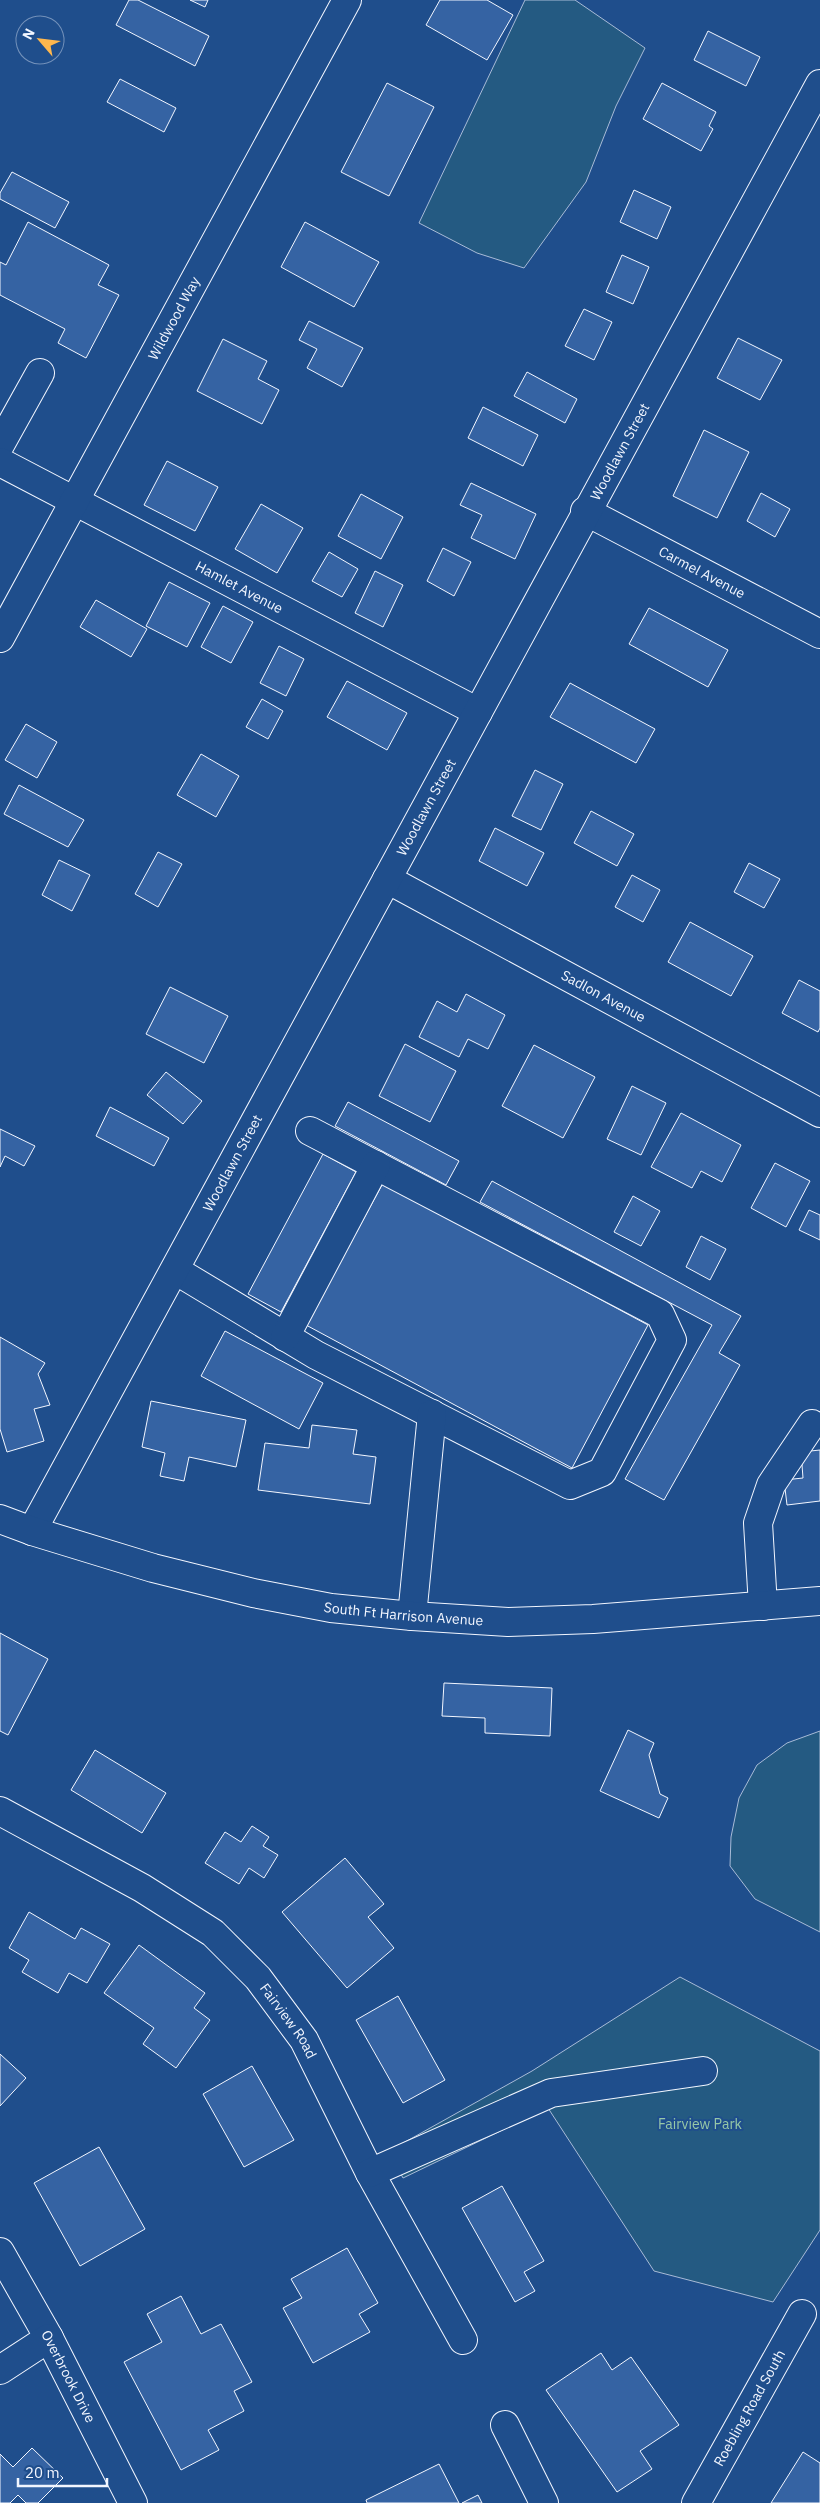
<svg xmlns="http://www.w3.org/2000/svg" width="820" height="2503" font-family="'IBM Plex Sans',sans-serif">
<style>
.green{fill:#245a82;stroke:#a8bbd7}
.building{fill:#3563a3;stroke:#f2f6ff}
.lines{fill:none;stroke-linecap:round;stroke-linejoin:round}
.minor-casing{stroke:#f2f6ff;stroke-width:30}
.major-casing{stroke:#f2f6ff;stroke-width:30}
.minor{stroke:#1f4e8c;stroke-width:28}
.major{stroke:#1f4e8c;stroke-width:28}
.labels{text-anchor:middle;stroke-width:4;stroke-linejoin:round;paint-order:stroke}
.street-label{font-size:14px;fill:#f2f6ff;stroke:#1f4e8c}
.park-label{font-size:14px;fill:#97c8a6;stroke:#1f4e8c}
</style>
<rect width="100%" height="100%" fill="#1f4e8c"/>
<!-- green -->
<g class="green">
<path d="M525 0H575L645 48 616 106 586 182 524 268 477 253 419 223Z"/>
<path d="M820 1731V1932L755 1899 730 1866 731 1837 739 1798 757 1765 787 1743Z"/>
<path d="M680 1977 820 2051V2230L773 2302 654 2271 548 2108 403 2178 389 2151 532 2071Z"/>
</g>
<!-- building -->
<g class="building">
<path d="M129 0H138L209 36 195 66 116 25Z"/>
<path d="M190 0H208L205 7Z"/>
<path d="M440 0H487L513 15 487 60 426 25Z"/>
<path d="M708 31 760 57 746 86 694 60Z"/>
<path d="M120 79 176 108 164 132 107 102Z"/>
<path d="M387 83 434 107 389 196 341 172Z"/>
<path d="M662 83 716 112 709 126 713 129 701 151 643 119Z"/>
<path d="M12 172 69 202 55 228 0 199V193Z"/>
<path d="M634 190 671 207 657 239 620 222Z"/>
<path d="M28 222 109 265 98 285 119 295 86 358 58 343 65 329 0 295V262L6 265Z"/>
<path d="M305 222 379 262 354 307 281 267Z"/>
<path d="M622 255 649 267 633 304 606 292Z"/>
<path d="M584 309 612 322 594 360 565 346Z"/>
<path d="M309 321 363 348 342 387 307 368 317 349 299 340Z"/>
<path d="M738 338 782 360 760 400 717 378Z"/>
<path d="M223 339 267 361 258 379 279 390 262 424 197 391Z"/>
<path d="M527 372 577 399 565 423 514 396Z"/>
<path d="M483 407 538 435 523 466 468 438Z"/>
<path d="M704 430 749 452 717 518 673 496Z"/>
<path d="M167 461 218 487 195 531 144 505Z"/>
<path d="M471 483 536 514 515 559 471 538 482 515 460 505Z"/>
<path d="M761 493 790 509 775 537 747 521Z"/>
<path d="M361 494 403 517 381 559 338 536Z"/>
<path d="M261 504 303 528 277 573 235 549Z"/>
<path d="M443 548 471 562 454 596 427 581Z"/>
<path d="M329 552 358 569 342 597 312 581Z"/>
<path d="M375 571 403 585 383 627 355 613Z"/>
<path d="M169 582 210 603 187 647 146 626Z"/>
<path d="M96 600 147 629 131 657 80 627Z"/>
<path d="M223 606 253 622 231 663 201 647Z"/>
<path d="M649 608 728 650 708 687 629 644Z"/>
<path d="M279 646 304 659 286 696 260 683Z"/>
<path d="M347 681 407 713 387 750 327 717Z"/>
<path d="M570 683 655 729 636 763 550 717Z"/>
<path d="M262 699 283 711 268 739 246 727Z"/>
<path d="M26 724 57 742 37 778 5 760Z"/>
<path d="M201 754 239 776 216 817 177 795Z"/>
<path d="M535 770 563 784 541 830 512 816Z"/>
<path d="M19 785 84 820 68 847 4 814Z"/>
<path d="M591 811 634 834 617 866 574 843Z"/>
<path d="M495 828 544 853 527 886 479 861Z"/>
<path d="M158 852 182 864 158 907 135 894Z"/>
<path d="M59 860 90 875 72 911 42 895Z"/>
<path d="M749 863 780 879 764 908 734 892Z"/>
<path d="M632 875 660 890 643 922 615 907Z"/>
<path d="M690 922 753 956 731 996 668 962Z"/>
<path d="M799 980 820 991V1028L818 1032 782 1013Z"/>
<path d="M170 987 228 1016 204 1063 146 1034Z"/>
<path d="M466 994 505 1015 488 1049 468 1039 459 1057 419 1037 437 1001 457 1012Z"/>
<path d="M405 1044 456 1071 430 1122 379 1096Z"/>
<path d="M534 1045 595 1077 563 1138 502 1106Z"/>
<path d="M166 1072 202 1101 183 1124 147 1095Z"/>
<path d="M632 1086 666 1103 641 1155 607 1139Z"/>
<path d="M348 1102 459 1161 446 1185 335 1126Z"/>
<path d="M110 1107 169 1138 154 1166 96 1136Z"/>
<path d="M681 1113 741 1145 722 1182 701 1171 692 1188 651 1167Z"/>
<path d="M0 1129 35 1146 24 1166 5 1156 0 1167Z"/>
<path d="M323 1154 356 1172 281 1312 248 1294Z"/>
<path d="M775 1163 810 1181 786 1227 751 1208Z"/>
<path d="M492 1181 741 1316 719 1353 740 1365 664 1500 625 1479 712 1325 480 1202Z"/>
<path d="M383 1183 648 1325 572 1468 306 1325Z"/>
<path d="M633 1196 660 1211 641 1246 614 1232Z"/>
<path d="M809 1210 820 1215V1240L799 1230Z"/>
<path d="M701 1236 726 1249 710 1280 686 1267Z"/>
<path d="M225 1331 323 1383 299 1429 201 1376Z"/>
<path d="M0 1337 45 1363 38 1374 50 1405 34 1409 44 1441 7 1452 0 1429Z"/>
<path d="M151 1401 246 1420 236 1467 189 1457 184 1481 160 1476 165 1453 142 1447Z"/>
<path d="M312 1425 357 1430 353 1454 376 1457 370 1504 258 1490 265 1443 309 1448Z"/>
<path d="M820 1450V1501L787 1505 784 1480 803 1478 801 1452Z"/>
<path d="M0 1633 48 1659 8 1735 0 1731Z"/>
<path d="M444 1683 552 1688 550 1736 485 1733V1718L442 1716Z"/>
<path d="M628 1730 654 1743 649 1755 660 1794 668 1798 659 1818 600 1791Z"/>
<path d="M95 1750 166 1793 142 1833 71 1790Z"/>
<path d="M252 1826 269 1837 263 1846 278 1855 264 1878 249 1868 239 1884 205 1863 225 1832 241 1842Z"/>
<path d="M345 1858 384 1904 368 1917 394 1948 347 1988 282 1912Z"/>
<path d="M29 1912 75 1939 81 1928 110 1944 87 1983 69 1973 58 1993 22 1972 29 1960 9 1948Z"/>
<path d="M139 1945 205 1993 194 2008 210 2020 176 2068 143 2044 154 2028 104 1993Z"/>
<path d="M398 1996 445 2080 403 2103 356 2020Z"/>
<path d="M0 2054 26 2078 0 2106Z"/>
<path d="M252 2066 294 2140 244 2167 203 2094Z"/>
<path d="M99 2147 145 2229 80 2266 34 2183Z"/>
<path d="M502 2186 544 2261 524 2272 535 2291 515 2302 462 2208Z"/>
<path d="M347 2248 378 2303 359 2314 370 2332 313 2363 283 2308 302 2298 291 2279Z"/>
<path d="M181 2296 201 2334 221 2324 252 2382 234 2391 244 2411 208 2430 219 2450 181 2470 124 2362 162 2342 147 2314Z"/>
<path d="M601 2353 612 2370 631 2357 679 2425 640 2451 652 2469 617 2492 546 2390Z"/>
<path d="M32 2448 63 2478 38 2503H26L18 2495 10 2503H0V2454L13 2467Z"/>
<path d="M803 2452 820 2463V2503H771Z"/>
<path d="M439 2464 459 2503H367L366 2500Z"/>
<path d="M478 2495 482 2503H462Z"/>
</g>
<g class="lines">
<!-- minor casing -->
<g class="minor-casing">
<g id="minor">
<path d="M0 445 40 373"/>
<path id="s1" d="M0 462 478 712"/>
<path id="s2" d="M585 511 820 634"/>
<path id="s3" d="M0 638 347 0"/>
<path id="s4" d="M387 879 820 1113"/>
<path d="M175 1270 316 1355 570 1485 602 1472 672 1340 660 1314 310 1131"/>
<path d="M285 1337 376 1165"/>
<path id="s5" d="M32 1531 820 84"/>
<path d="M763 1606 758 1523 771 1485 812 1424"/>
<path d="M412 1616 432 1414"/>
<path id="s6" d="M0 1811 142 1888 213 1933 258 1978 304 2040 370 2173 463 2340"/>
<path d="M370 2173 551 2093 703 2071"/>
<path id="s7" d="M0 2252 49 2338 133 2503"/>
<path d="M0 2370 49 2338"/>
<path d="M505 2425 544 2503"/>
<path id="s8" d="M696 2503 802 2314"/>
</g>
</g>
<!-- major casing -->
<g class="major-casing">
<g id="major">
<path id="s9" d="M0 1519 32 1531 153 1568 253 1593 331 1608 412 1616 508 1622 593 1619 820 1601"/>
</g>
</g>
<!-- minor -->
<use href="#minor" class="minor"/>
<!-- major -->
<use href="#major" class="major"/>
</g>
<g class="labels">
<!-- street labels -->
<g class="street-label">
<text dy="5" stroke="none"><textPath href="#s3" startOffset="364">Wildwood Way</textPath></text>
<text dy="5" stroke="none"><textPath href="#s5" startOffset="1229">Woodlawn Street</textPath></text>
<text dy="5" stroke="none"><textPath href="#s2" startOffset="132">Carmel Avenue</textPath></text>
<text dy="5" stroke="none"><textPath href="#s1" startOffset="270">Hamlet Avenue</textPath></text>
<text dy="5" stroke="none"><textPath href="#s5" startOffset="824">Woodlawn Street</textPath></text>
<text dy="5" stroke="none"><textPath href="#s4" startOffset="246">Sadlon Avenue</textPath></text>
<text dy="5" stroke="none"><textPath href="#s5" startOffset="419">Woodlawn Street</textPath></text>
<text dy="5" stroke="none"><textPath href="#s9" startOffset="416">South Ft Harrison Avenue</textPath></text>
<text dy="5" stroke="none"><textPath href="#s6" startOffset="362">Fairview Road</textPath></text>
<text dy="5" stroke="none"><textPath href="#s7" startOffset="142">Overbrook Drive</textPath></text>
<text dy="5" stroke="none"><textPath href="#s8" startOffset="109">Roebling Road South</textPath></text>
</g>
<!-- park labels -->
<g class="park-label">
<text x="700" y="2129">Fairview Park</text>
</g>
</g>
<!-- north arrow -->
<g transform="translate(40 40) rotate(298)"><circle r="24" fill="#1f4e8c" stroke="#7391ba"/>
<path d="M0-4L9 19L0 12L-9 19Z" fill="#ffb74d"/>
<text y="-8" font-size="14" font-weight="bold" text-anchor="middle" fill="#f2f6ff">N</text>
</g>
<!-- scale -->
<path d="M18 2478v8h89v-8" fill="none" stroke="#f2f6ff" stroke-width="2.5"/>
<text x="25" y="2478" font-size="15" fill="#f2f6ff" stroke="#1f4e8c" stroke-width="4" paint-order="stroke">20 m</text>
</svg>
